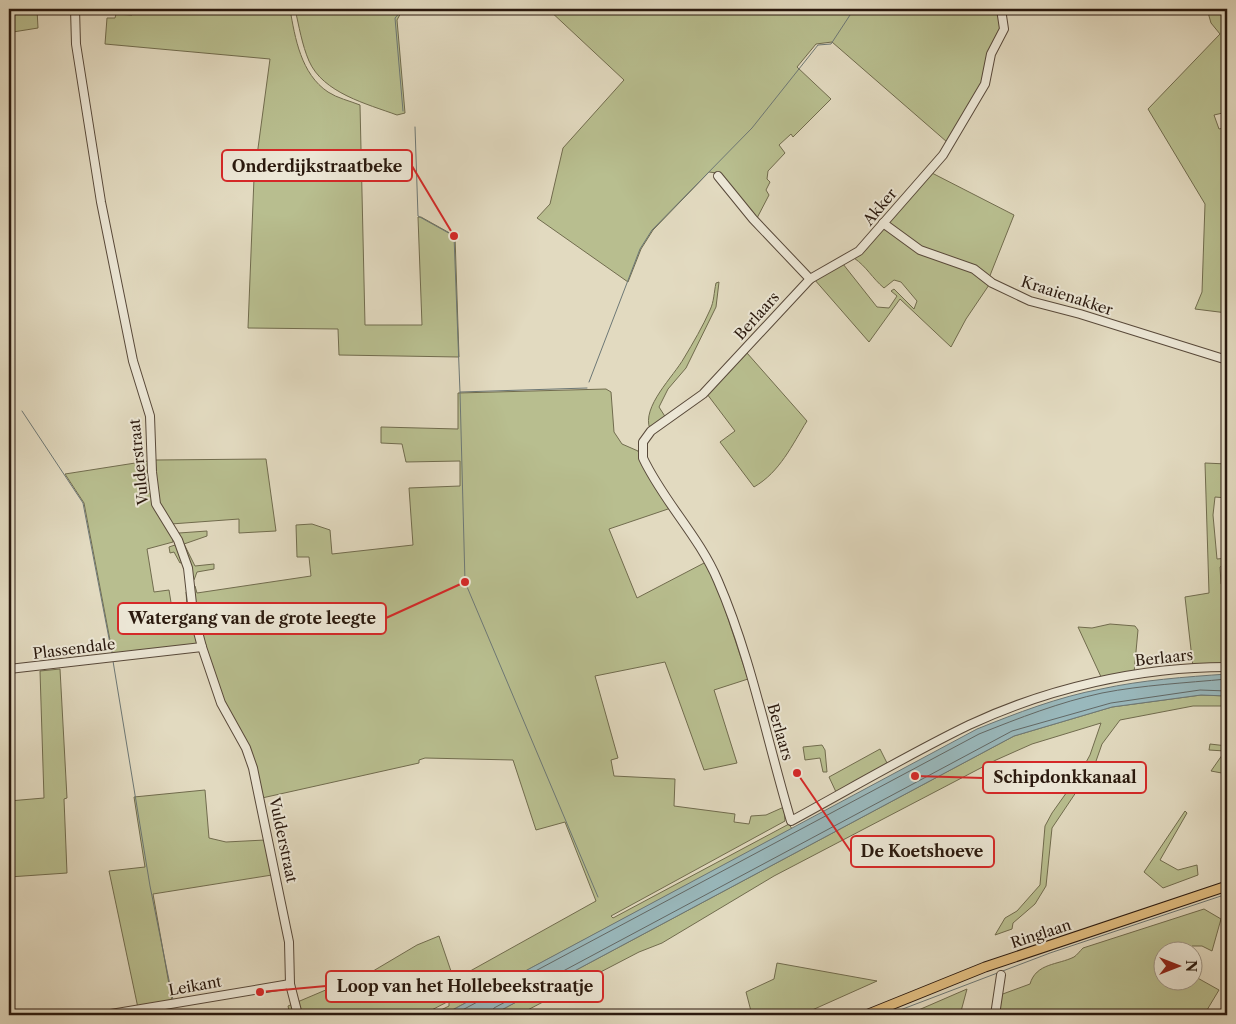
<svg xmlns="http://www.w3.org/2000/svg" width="1236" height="1024" font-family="'Libre Caslon Text',serif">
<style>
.green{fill:#b8be8f;stroke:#716c4e}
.water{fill:#99b8bc;stroke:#6d7876}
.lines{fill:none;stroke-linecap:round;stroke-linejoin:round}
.shore{stroke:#626865;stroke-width:1}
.stream{stroke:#6d7876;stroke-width:1}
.minor-casing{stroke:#58493a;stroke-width:10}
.major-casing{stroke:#2a190e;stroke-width:11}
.minor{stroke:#ece7d6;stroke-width:8}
.major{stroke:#e1bd80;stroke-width:9}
.labels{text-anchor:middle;stroke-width:4;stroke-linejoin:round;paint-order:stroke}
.street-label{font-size:15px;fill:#2a190e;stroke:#ece7d6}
.leader{fill:none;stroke:#d62828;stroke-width:2}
.callout-dot{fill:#d62828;stroke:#ece7d6;stroke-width:2}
.callout{fill:#ece7d6;stroke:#d62828;stroke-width:2}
.callout-label{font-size:16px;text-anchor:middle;font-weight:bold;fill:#2a190e}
</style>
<rect width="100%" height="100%" fill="#e2dac0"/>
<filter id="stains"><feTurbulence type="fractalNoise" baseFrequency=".004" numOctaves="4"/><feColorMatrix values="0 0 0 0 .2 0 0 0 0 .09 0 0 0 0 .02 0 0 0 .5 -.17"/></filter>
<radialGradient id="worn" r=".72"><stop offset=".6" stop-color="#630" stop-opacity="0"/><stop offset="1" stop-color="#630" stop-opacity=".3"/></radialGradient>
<!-- green -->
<g class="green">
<path d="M9 9H37L38 28 13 32V36L9 38Z"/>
<path d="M132 9H290C295 38 301 74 328 92 337 98 350 101 360 105L365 325H422L418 217H421L455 236 459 357 339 355 338 329 248 328 254 178 270 59 105 44 107 18H115L116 14 132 15Z"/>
<path d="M295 9H403L397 20 405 113 397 115C367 104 323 93 309 61 302 45 299 26 295 9Z"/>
<path d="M548 9H998L1001 28 982 84 947 142 832 42 816 44 797 67 831 99 793 137 791 134 779 145 785 153 768 171 767 179 770 182 766 190 769 195 756 220 717 173 709 172 653 230 641 249 628 282 537 218 550 204 563 148 624 80Z"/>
<path d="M1207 9H1227V112L1214 115 1219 129 1227 127V313L1195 309 1202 292 1205 204 1148 109 1220 34 1211 23Z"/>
<path d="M930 172 1014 215 989 278 922 248 888 224 889 218Z"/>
<path d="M883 229 972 271 989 285 966 319 951 347 900 299 869 342 814 279 843 264 877 307 889 308 897 296 891 291 894 289 914 309 917 301 901 282 894 280 884 288C872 278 867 267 854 258Z"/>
<path d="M719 282 716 307 686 368 668 389 659 407 666 418 650 429C641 407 674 376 684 358 693 343 703 326 710 310 714 302 714 292 716 283Z"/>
<path d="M747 353 807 421C792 445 780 472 754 487L720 442 735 431 707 394Z"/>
<path d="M606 389 611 392 614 432 622 444 638 451 641 460 671 508 609 529 637 598 706 562 716 582 748 679 714 690 737 763 704 770 665 662 595 676 618 758 611 760 614 776 675 779 674 806 735 814 734 822 749 824 751 816 766 815 784 807 785 821 611 916 613 918 789 824 792 829 443 1015H431L449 1006V1001L422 1015H290L288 1006 361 975 363 977 417 945 439 936 454 980 596 901 565 822 536 830 513 760 425 758 419 760V763L262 798 252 753 224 702 204 644 113 656 84 503 65 474 148 461 150 488 156 487 155 460 266 459 276 531 239 533V519L171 524 173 542 147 549 154 592 169 590 174 621 188 619 186 592H192L191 587 195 586 197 593 311 576 309 557H297L296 525 312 524 330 530 332 554 413 545 409 488 460 486V461L406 462 402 444 381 443V427L458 429V393Z"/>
<path d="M1205 463 1227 464V498L1215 497 1213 515 1217 559 1227 558V562L1220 567 1221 584 1227 583V588L1223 589 1227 610V665L1193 667 1185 597 1209 593Z"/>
<path d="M207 531V536L184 544 195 566 214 564V569L197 572 194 580 191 581 187 561 180 563 174 552 170 553 169 547 181 543 179 533Z"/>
<path d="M1110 624 1135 626 1138 630 1134 673 1102 679 1078 627 1092 628Z"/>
<path d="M60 669 67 798 64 799 67 873 9 877V801L44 798 40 671Z"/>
<path d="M1201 695 1227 696V706H1193L1120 720 1102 744 1095 764 1052 828 1046 886 1035 904 1013 923 1012 929 995 935 1005 918 1017 911 1040 885 1045 826 1052 813 1079 775 1090 755 1101 723 1032 744 996 760 774 876 662 943 639 952 518 1015H492L1014 736 1112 707Z"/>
<path d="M1210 744 1227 746V774L1211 771 1225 751 1209 750Z"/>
<path d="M822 745 825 750 827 772H823L820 758 805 760 803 747Z"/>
<path d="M880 749 888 765 836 792 829 777Z"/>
<path d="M205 790 209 838 226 842 265 840 272 875 153 894 172 1001 138 1008 109 871 145 867 134 797Z"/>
<path d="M1185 811 1187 813 1160 860 1178 870 1197 865 1198 875 1163 888 1144 872Z"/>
<path d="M1204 909 1221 919 1212 951 1202 946H1192L1189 951 1164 952V982H1194V976L1219 990 1204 1015H998L1000 995 1030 984C1036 963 1058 965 1074 957 1077 955 1080 951 1083 948Z"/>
<path d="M777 963 877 981 801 1015H752L746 992 774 979Z"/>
<path d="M967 989 960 1015H907L960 992Z"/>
</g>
<!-- water -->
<path class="water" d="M1227 674V696L1201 695 1112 707 1014 736 492 1015H443L977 729C1017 713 1058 697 1101 689 1142 680 1185 677 1227 674Z"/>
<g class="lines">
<!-- shore -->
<g class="shore">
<path d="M453 1015 979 734C1019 718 1060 702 1102 693 1143 685 1185 683 1227 679"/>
<path d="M491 1015 494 1008 1012 731 1111 703 1200 690 1227 691"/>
</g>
<!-- stream -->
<g class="stream">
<path d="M403 9 395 18 403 111"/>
<path d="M415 127 418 216 454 236 460 392"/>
<path d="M589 382 640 249 652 230 752 128 818 45 831 44 854 9"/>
<path d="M587 388 460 392 465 582 598 897"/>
<path d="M22 411 83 503 112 654"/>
<path d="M113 661 150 886 173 1000"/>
<path d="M887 1015 1050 953 1227 894"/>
</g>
<!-- minor casing -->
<g class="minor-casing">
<g id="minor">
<path d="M75 9 76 44 101 202 133 361 150 416 152 472 156 504 178 540 188 568 193 613 202 647 221 703 246 748 253 768 289 942 290 984 298 1015"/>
<path d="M1001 9 1004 29 991 54 985 84 943 155 859 251 810 279 703 394 651 431 643 442V458C663 501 699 536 718 581 751 657 767 741 791 821 850 789 909 754 969 725 1048 688 1140 667 1227 667"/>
<path d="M718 176 753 219 810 279"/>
<path d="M883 223 920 250 974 269 992 283 1030 301 1080 314 1227 360"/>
<path d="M9 669 202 647"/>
<path d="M105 1015 290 984"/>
<path d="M995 1015 1001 975"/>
</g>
</g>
<!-- major casing -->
<g class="major-casing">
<path id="major" d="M866 1015 985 967 1227 886"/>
</g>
<!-- minor -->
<use href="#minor" class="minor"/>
<!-- major -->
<use href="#major" class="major"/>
</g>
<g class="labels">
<!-- street labels -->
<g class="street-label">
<text transform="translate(880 207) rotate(-50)" y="5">Akker</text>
<text transform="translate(1067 296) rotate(18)" y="5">Kraaienakker</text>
<text transform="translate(757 316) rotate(-48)" y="5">Berlaars</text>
<text transform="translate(139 462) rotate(-96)" y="5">Vulderstraat</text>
<text transform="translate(74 649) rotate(-7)" y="5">Plassendale</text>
<text transform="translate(1164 658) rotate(-6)" y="5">Berlaars</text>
<text transform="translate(780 732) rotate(74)" y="5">Berlaars</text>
<text transform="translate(283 840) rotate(78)" y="5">Vulderstraat</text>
<text transform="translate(1041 934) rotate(-18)" y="5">Ringlaan</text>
<text transform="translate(195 986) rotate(-10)" y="5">Leikant</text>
</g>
</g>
<!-- callouts -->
<path class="leader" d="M454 236L412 166M465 582L386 618M915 776L983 778M797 773L851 852M260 992L326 986"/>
<g class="callout-dot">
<circle cx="454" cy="236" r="5"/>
<circle cx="465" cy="582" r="5"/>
<circle cx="915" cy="776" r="5"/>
<circle cx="797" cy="773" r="5"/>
<circle cx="260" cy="992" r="5"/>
</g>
<g class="callout">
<rect x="222" y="150" width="190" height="31" rx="5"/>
<rect x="118" y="603" width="268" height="31" rx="5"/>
<rect x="983" y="762" width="163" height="31" rx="5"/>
<rect x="851" y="836" width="143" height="31" rx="5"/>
<rect x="326" y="971" width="277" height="31" rx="5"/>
</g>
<g class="callout-label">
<text x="317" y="172">Onderdijkstraatbeke</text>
<text x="252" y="624">Watergang van de grote leegte</text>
<text x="1065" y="783">Schipdonkkanaal</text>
<text x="922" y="857">De Koetshoeve</text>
<text x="465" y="992">Loop van het Hollebeekstraatje</text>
</g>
<!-- margin -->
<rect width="1236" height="1024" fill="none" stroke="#e2dac0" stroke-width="30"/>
<rect x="10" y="10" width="1216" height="1004" fill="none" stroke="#2a190e" stroke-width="2.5"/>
<rect x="15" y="15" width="1206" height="994" fill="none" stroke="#2a190e"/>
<!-- north arrow -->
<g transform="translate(1178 966) rotate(90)"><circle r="24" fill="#ece7d6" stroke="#9e9586"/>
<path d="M0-4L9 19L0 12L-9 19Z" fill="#8f2418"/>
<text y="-8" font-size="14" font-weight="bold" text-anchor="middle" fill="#2a190e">N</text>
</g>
<rect width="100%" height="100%" filter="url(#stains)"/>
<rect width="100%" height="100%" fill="url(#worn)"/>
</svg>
